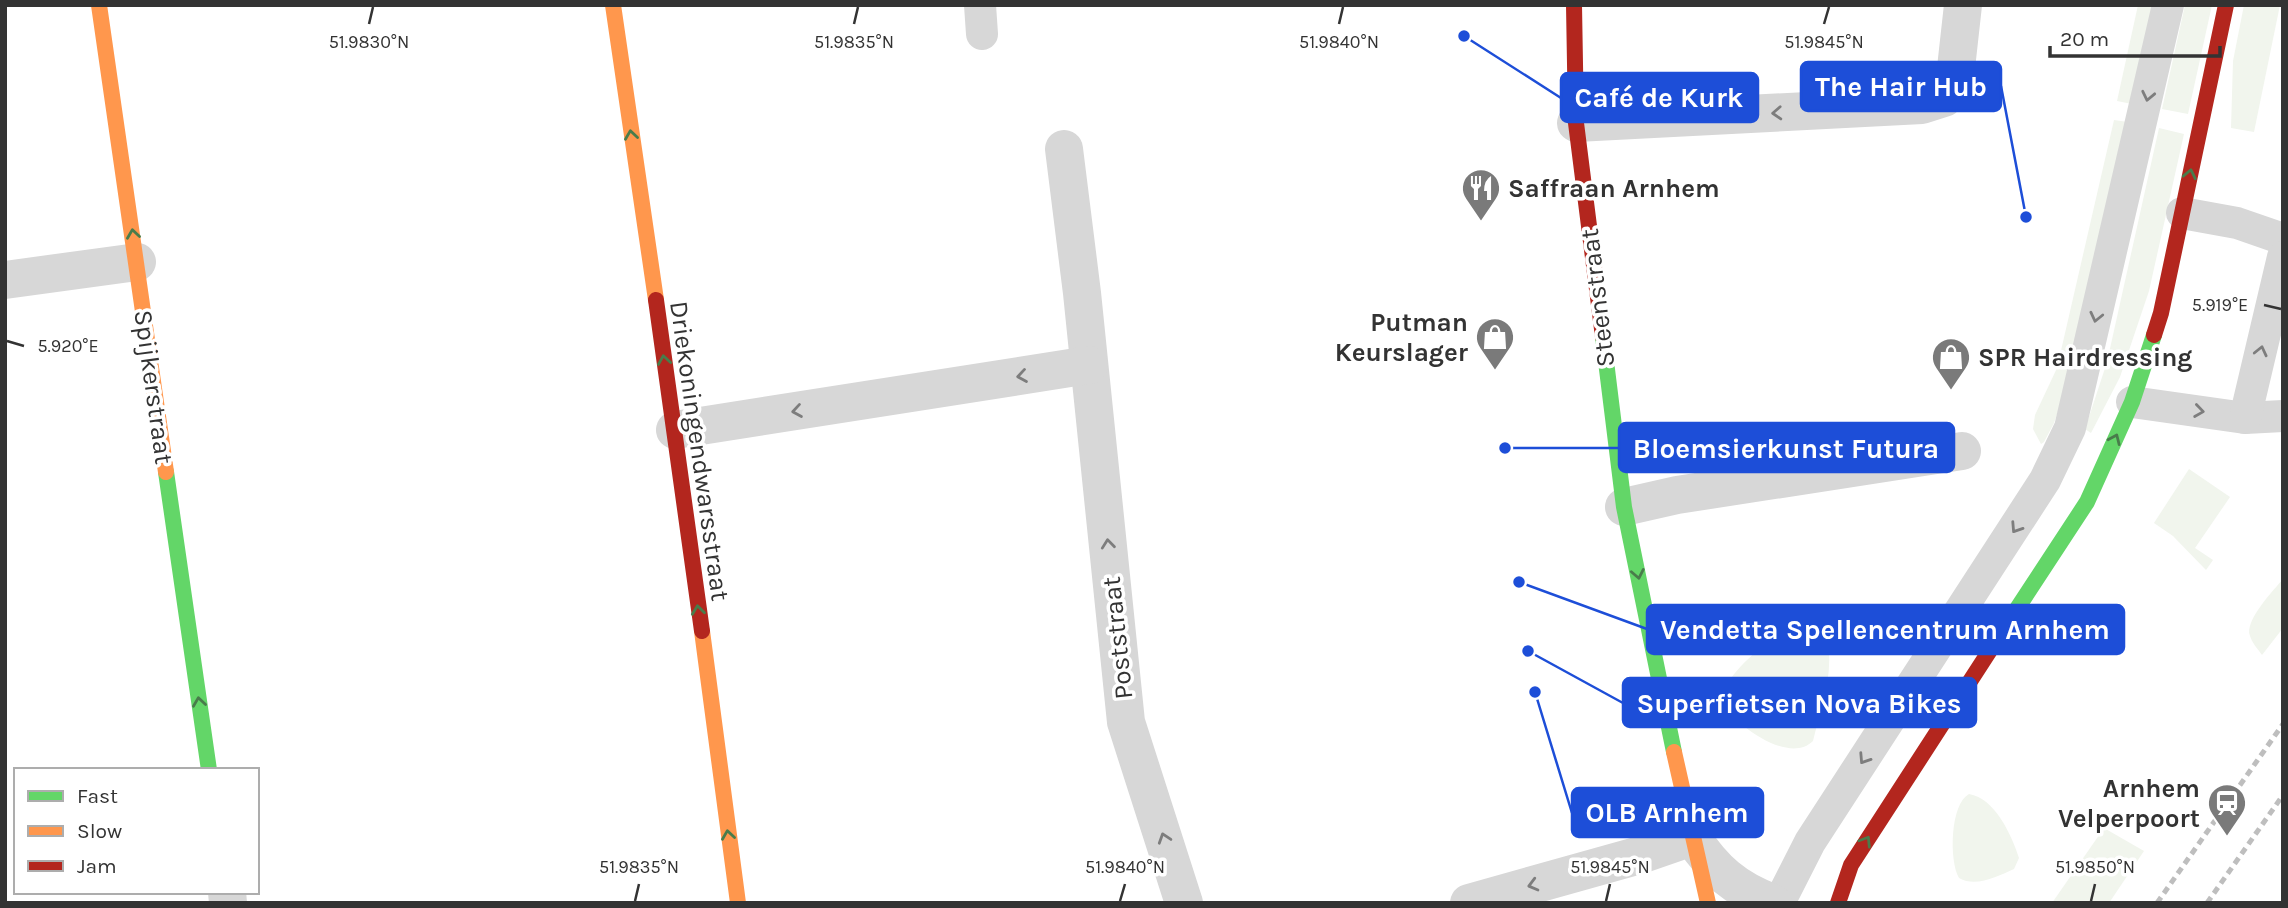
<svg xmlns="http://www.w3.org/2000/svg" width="2288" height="908" font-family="Karla,sans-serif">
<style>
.green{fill:#f1f5ed}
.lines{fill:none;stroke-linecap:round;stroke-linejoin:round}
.lane{stroke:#d7d7d7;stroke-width:32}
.street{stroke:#d7d7d7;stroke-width:38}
.fast{stroke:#63d668;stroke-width:16}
.slow{stroke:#ff974d;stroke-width:16}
.jam{stroke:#b3261e;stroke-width:16}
.rail{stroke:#bebebe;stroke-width:5;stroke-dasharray:7 5;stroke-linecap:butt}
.oneway{stroke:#7d7d7d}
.oneway2{stroke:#497c4b}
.ticks{fill:none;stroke:#333;stroke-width:2.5}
.labels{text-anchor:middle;stroke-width:7;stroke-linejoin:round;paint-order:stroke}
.poi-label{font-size:26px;font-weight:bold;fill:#333;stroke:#fff;text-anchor:start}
.street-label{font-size:26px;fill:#333;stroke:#fff}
.ticks-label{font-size:18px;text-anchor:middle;fill:#333;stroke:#fff;stroke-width:7;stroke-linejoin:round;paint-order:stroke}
.leader{fill:none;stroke:#1d4ed8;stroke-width:2.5}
.callout-dot{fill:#1d4ed8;stroke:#fff;stroke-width:2.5}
.callout{fill:#1d4ed8;stroke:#1d4ed8;stroke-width:2.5}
.callout-label{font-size:28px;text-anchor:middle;font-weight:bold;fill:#fff}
</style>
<rect width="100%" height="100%" fill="#fff"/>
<!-- green -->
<g class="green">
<path d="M2138 5H2154L2132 104 2117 101Z"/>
<path d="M2185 5H2212L2188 114 2162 109Z"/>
<path d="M2244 5H2280L2254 132 2231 128 2233 61Z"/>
<path d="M2114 120 2128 122 2071 374 2054 423 2044 442 2041 444 2033 429 2035 415 2057 368Z"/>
<path d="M2159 128 2184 134 2149 291 2120 377 2091 433 2085 429 2107 362Z"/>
<path d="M2189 469 2230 497 2195 548 2213 560 2206 570 2173 536 2154 523Z"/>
<path d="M2283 579V628L2262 655C2258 649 2252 643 2250 636 2244 621 2273 591 2283 579Z"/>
<path d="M1805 619 1819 622C1841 656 1822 704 1813 741 1788 766 1731 722 1719 698 1736 662 1772 637 1805 619Z"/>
<path d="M1969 794C1995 798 2012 836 2019 858L2014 869C1998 876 1976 888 1959 878 1949 861 1950 804 1969 794Z"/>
<path d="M2104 828 2144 851 2109 903H2052Z"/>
</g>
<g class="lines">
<!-- lane -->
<g class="lane">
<path d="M980 5 982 34"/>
<path d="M2182 213 2237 223 2283 239"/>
<path d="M2132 402 2245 418 2283 416"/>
<path d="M2245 418 2283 257"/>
<path d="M1779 903 1810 842 2045 480 2070 428 2168 5"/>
</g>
<!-- street -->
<g class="street">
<path d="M1576 123 1922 105 1944 98 1955 77 1963 5"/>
<path d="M1064 149 1082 293 1126 722 1184 903"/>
<path d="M5 280 137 262"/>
<path d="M675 430 1089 365"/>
<path d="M1624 507 1677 495 1962 451"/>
<path d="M227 892 228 903"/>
<path d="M1469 903 1640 855 1692 837C1714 870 1735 889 1773 903"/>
</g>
<!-- fast -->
<g class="fast">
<path d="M1603 337 1624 507 1674 752"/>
<path d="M166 472 209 770"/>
<path d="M2009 621 2087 502 2132 402 2154 335"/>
</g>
<!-- slow -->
<g class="slow">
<path d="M99 5 166 472"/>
<path d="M613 5 656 300"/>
<path d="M702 631 738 903"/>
<path d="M1674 752 1708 903"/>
</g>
<!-- jam -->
<g class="jam">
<path d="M1574 5 1576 123 1603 337"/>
<path d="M656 300 702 631"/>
<path d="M2154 335 2161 313 2226 5"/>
<path d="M1838 903 1851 865 2009 621"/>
</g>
<!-- rail -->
<g class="rail">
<path d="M2157 903 2283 724"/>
<path d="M2207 903 2283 795"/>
</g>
</g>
<!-- one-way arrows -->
<defs><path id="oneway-chevron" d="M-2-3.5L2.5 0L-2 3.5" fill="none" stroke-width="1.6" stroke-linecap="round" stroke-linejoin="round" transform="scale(1.75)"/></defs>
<g class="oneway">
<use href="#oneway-chevron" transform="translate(2148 96) rotate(102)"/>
<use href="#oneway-chevron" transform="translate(1777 113) rotate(177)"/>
<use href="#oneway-chevron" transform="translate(2096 317) rotate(103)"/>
<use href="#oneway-chevron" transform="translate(2261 351) rotate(-77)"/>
<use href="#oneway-chevron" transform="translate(1022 376) rotate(171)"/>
<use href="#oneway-chevron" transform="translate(797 411) rotate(171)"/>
<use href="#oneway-chevron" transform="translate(2199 411) rotate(8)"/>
<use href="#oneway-chevron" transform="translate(2016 528) rotate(123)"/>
<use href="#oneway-chevron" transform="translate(1108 544) rotate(-96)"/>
<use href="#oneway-chevron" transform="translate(1864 759) rotate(123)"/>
<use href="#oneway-chevron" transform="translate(1164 838) rotate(-108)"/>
<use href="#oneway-chevron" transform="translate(1533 885) rotate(165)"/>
</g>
<g class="oneway2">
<use href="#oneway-chevron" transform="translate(631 135) rotate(-98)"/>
<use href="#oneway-chevron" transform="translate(2190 174) rotate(-78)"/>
<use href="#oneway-chevron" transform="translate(133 234) rotate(-98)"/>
<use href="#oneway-chevron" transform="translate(664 360) rotate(-99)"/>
<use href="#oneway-chevron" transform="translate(2115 439) rotate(-66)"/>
<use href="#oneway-chevron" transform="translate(1638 574) rotate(79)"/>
<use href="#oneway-chevron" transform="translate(698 610) rotate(-97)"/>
<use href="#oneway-chevron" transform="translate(199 702) rotate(-98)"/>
<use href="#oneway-chevron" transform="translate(728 835) rotate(-98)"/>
<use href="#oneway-chevron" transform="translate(1866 841) rotate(-58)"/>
</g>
<!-- ticks -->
<path class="ticks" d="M369 24 373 7M854 24 858 7M1339 24 1343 7M1824 24 1829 7M2264 305 2281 309M7 341 24 346M635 901 639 884M1120 901 1125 884M1606 901 1610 884M2091 901 2095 884"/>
<!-- icons -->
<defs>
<g id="restaurant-pin" transform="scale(2.0125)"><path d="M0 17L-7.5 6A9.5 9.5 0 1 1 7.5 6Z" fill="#7a7a7a" stroke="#fff"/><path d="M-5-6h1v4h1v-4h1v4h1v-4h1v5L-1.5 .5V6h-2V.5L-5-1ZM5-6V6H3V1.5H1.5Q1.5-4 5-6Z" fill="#fff"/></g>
<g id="shop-pin" transform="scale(2.0125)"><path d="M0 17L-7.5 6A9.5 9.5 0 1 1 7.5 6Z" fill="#7a7a7a" stroke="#fff"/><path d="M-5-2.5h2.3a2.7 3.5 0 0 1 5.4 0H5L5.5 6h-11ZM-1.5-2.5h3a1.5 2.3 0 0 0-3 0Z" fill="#fff"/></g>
<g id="station-pin" transform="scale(2.0125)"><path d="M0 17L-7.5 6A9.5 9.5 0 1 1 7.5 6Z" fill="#7a7a7a" stroke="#fff"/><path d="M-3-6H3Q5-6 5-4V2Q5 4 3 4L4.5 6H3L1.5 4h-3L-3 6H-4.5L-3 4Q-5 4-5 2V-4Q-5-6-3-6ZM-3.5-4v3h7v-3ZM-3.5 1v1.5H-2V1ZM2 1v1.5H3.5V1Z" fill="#fff"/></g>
</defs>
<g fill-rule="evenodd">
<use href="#restaurant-pin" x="1481" y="188"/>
<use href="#shop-pin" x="1495" y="337"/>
<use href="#shop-pin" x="1951" y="357"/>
<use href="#station-pin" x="2227" y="803"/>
</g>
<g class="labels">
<!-- poi labels -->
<g class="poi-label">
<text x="1508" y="197">Saffraan Arnhem</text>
<text x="1468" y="331" text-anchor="end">Putman<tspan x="1468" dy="30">Keurslager</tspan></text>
<text x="1978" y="366">SPR Hairdressing</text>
<text x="2200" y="797" text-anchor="end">Arnhem<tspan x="2200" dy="30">Velperpoort</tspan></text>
</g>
<!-- street labels -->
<g class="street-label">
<text transform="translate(1597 298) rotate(-97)" y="9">Steenstraat</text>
<text transform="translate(154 387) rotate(82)" y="9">Spijkerstraat</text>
<text transform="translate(700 451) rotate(82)" y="9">Driekoningendwarsstraat</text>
<text transform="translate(1117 638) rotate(-96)" y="9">Poststraat</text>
</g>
</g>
<g class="ticks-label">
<text x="369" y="48">51.9830°N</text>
<text x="854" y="48">51.9835°N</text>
<text x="1339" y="48">51.9840°N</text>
<text x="1824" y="48">51.9845°N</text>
<text x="2220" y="311">5.919°E</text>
<text x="68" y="352">5.920°E</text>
<text x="639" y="873">51.9835°N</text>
<text x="1125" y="873">51.9840°N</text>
<text x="1610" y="873">51.9845°N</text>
<text x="2095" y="873">51.9850°N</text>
</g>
<!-- callouts -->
<path class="leader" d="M2026 217L2001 86M1464 36L1561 98M1505 448L1619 448M1519 582L1647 629M1528 651L1623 703M1535 692L1572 813"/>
<g class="callout-dot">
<circle cx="2026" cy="217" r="7"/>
<circle cx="1464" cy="36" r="7"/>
<circle cx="1505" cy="448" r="7"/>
<circle cx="1519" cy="582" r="7"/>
<circle cx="1528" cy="651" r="7"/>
<circle cx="1535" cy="692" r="7"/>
</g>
<g class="callout">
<rect x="1801" y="62" width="200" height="49" rx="7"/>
<rect x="1561" y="73" width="197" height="49" rx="7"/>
<rect x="1619" y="423" width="335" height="49" rx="7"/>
<rect x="1647" y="605" width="477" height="49" rx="7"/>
<rect x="1623" y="678" width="353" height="49" rx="7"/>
<rect x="1572" y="788" width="191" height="49" rx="7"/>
</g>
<g class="callout-label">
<text x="1901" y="96">The Hair Hub</text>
<text x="1659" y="107">Café de Kurk</text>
<text x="1786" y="458">Bloemsierkunst Futura</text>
<text x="1885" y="639">Vendetta Spellencentrum Arnhem</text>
<text x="1799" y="713">Superfietsen Nova Bikes</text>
<text x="1667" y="822">OLB Arnhem</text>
</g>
<!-- border -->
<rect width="2288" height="908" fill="none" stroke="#333333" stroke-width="14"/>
<!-- legend -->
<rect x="14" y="768" width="245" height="126" fill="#ffffff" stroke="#adadad" stroke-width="2"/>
<rect x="28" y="791" width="35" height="10" fill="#63d668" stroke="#adadad" stroke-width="2"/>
<text x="77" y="803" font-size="21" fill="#333333">Fast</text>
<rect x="28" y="826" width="35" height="10" fill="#ff974d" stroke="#adadad" stroke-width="2"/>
<text x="77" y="838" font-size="21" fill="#333333">Slow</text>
<rect x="28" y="861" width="35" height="10" fill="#b3261e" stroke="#adadad" stroke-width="2"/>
<text x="77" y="873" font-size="21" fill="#333333">Jam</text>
<!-- scale -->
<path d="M2050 46v10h170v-10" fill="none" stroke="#333333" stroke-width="3.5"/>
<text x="2060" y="46" font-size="21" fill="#333333" stroke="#ffffff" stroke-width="5" paint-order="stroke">20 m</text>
</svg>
